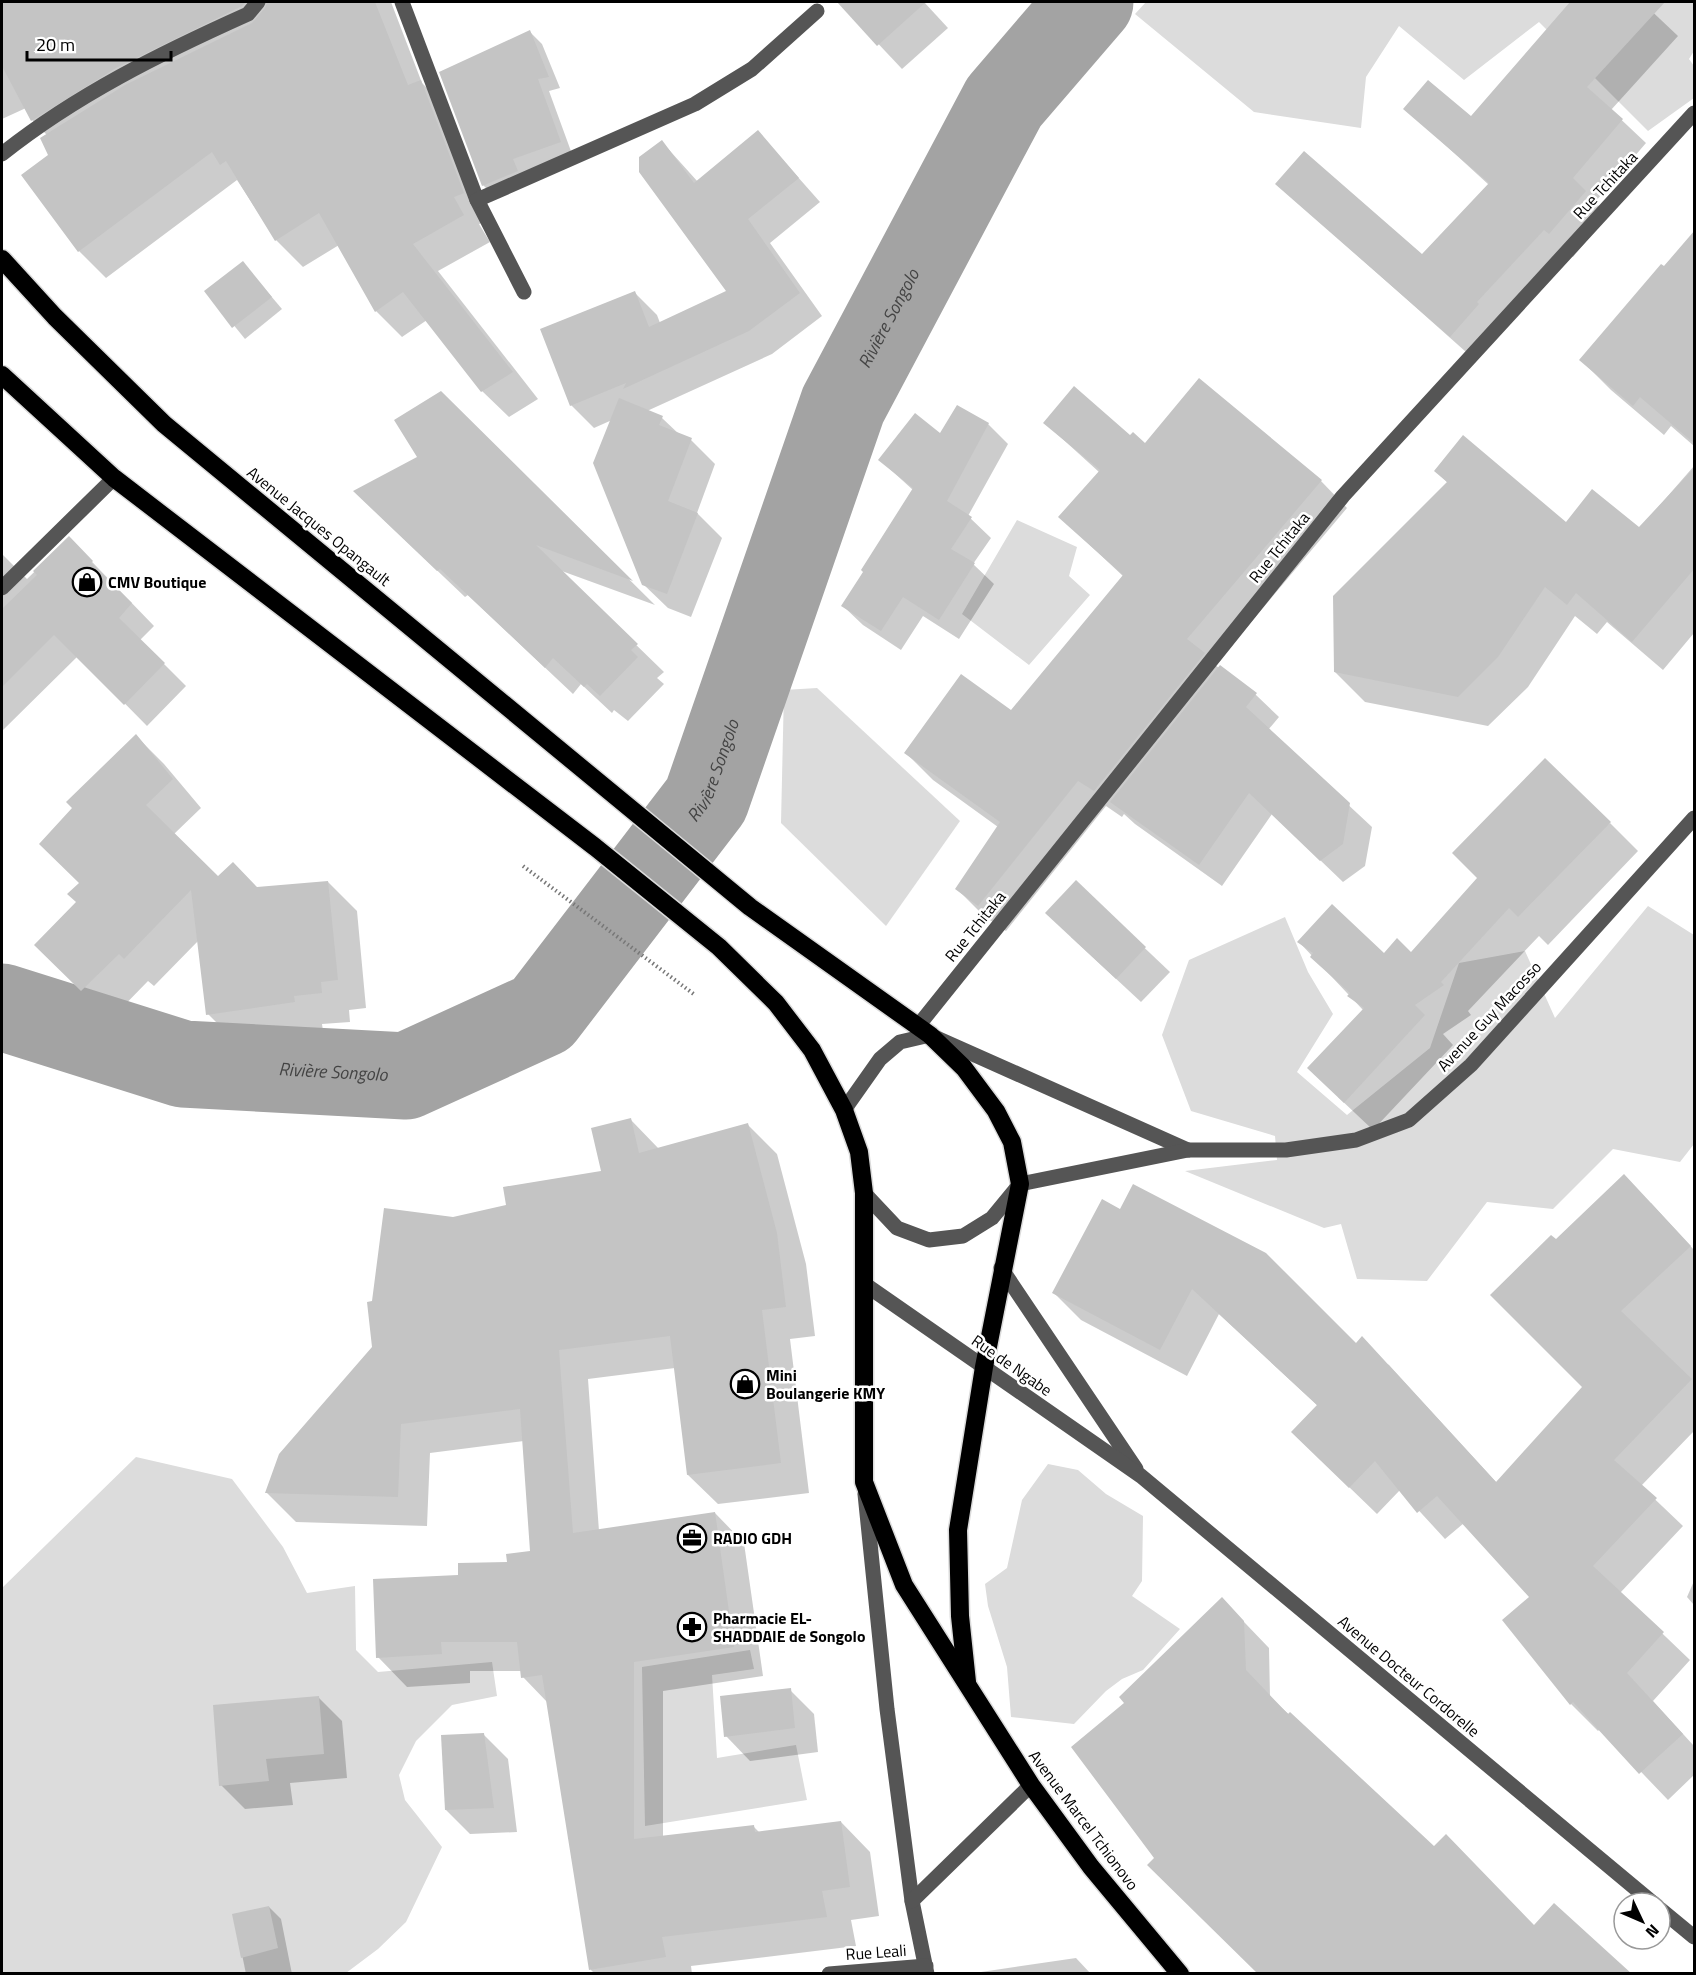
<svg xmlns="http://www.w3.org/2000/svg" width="1696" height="1975" font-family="'Titillium Web',sans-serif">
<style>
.green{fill:#dcdcdc}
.shadow{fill:#0003}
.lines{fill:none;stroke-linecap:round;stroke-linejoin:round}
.river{stroke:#a3a3a3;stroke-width:87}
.building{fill:#c4c4c4}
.highway-casing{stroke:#dbdbdb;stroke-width:21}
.path{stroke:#777;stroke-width:4;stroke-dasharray:1.5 3;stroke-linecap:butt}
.minor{stroke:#555;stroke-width:15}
.highway{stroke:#000;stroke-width:18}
.labels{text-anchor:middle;stroke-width:5;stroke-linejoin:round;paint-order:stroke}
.street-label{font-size:16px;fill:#000;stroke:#fff}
.poi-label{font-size:16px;font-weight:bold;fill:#000;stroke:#fff;text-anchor:start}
.water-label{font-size:18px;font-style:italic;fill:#444;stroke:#fff}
</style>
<rect width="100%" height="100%" fill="#fff"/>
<!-- green -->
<g class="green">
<path d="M1146 2H1694V51L1689 59 1694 66V98L1648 131 1539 22 1464 80 1399 26 1366 77 1361 128 1254 112 1135 14Z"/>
<path d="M1017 520 1077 547 1069 576 1090 595 1029 665 962 614Z"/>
<path d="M817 688 960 821 886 926 781 823 784 690Z"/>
<path d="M1648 906 1694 935V1144L1680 1162 1613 1149 1553 1209 1487 1202 1427 1281 1357 1279 1341 1224 1324 1228 1185 1171 1277 1160 1275 1136 1191 1111 1162 1035 1189 960 1285 917 1308 972 1333 1014 1297 1072 1347 1115 1430 1048 1459 963 1525 951 1555 1018Z"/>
<path d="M136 1457 232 1479 283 1547 307 1593 355 1586 356 1650 378 1672 492 1662 497 1696 452 1705 416 1741 399 1775 405 1800 442 1847 406 1922 378 1949 346 1973 2 1974V1588Z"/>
<path d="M1048 1464 1078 1470 1106 1494 1143 1516 1142 1581 1132 1596 1180 1629 1143 1670 1122 1679 1106 1691 1074 1724 1011 1717 1007 1667 988 1606 985 1584 1007 1568 1022 1500Z"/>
<path d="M750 1650 754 1669 712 1675 717 1758 796 1745 807 1800 645 1826 642 1667Z"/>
</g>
<!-- shadow -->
<g class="shadow">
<path d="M2 2H391L422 83 447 108 490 220 479 224 490 242 438 271 538 399 509 417 482 391 427 320 402 337 376 311 339 245 303 267 276 240 237 180 106 278 79 251 50 155 47 135 32 120 26 108 2 119Z"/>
<path d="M839 2H924L948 28 902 69Z"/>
<path d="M1572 2H1642L1678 36 1611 110 1646 143 1595 202 1608 215 1573 257 1568 252 1475 360 1277 184 1422 256 1489 185 1406 109 1471 118Z"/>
<path d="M530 32 542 44 560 88 549 91 572 154 495 197 483 185Z"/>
<path d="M758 132 820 202 770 243 822 316 772 354 647 411 662 418 680 435 691 440 715 464 697 513 722 538 691 617 668 608 643 584 612 420 594 428 571 405 634 292 657 315 660 323 728 291 662 142 698 182Z"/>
<path d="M1694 233V446L1671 426 1664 435 1611 390 1581 360Z"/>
<path d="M243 263 282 309 245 339 206 291Z"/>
<path d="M441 393 655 605 559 570 664 672 657 678 664 684 628 721 614 710 612 713 581 684 573 694 468 595 465 597 382 518 419 458Z"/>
<path d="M1045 423 1130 437 1145 445 1321 481 1347 508 1215 665 1256 695 1279 717 1268 730 1372 827 1365 866 1343 882 1272 814 1222 886 1135 824 1124 814 1122 817 1106 806 1006 931 984 916 957 889 998 827 933 780 906 753 1011 712 1124 577 1060 517 1099 472Z"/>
<path d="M988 424 1008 444 968 516 991 538 973 564 994 584 959 639 923 616 901 650 863 625 843 606 913 490 880 460 941 435Z"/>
<path d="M1694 466V633L1663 670 1607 622 1597 634 1575 616 1528 687 1488 726 1365 702 1335 672 1448 483 1436 471 1566 524 1639 529Z"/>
<path d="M69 538 154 626 140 640 186 686 147 726 78 656 2 731V554L27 579Z"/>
<path d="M136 736 164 764 201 808 174 834 218 879 257 888 328 882 357 911 366 1008 349 1010 350 1022 322 1024 323 1031 237 1043 208 1014 199 940 154 986 148 981 111 1019 36 945 78 903 80 883Z"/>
<path d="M1610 823 1638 851 1548 945 1539 936 1468 1011 1471 1015 1443 1034 1453 1045 1373 1130 1338 1097 1363 1010 1299 942 1384 956 1411 954Z"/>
<path d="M1076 883 1170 972 1141 1002 1071 937Z"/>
<path d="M631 1120 659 1149 748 1125 777 1154 806 1264 815 1336 790 1339 809 1493 718 1504 688 1475 675 1368 588 1379 599 1531 715 1513 744 1543 763 1676 663 1691V1837L754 1827 760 1833 841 1822 870 1852 879 1916 851 1920 856 1946 691 1966 692 1974H595L591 1970 548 1703 523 1677 522 1671H470V1683L407 1687 378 1657 459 1576 508 1564 532 1552 524 1441 430 1453 427 1526 296 1522 267 1493 374 1347 373 1303 453 1218 508 1206 603 1172Z"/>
<path d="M1102 1201 1389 1365 1497 1483 1584 1387 1556 1241 1651 1203 1694 1250V1431L1641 1486 1683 1526 1620 1593 1690 1660 1653 1701 1694 1746V1775L1668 1800 1600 1729 1598 1731 1571 1704 1504 1621 1532 1597 1464 1523 1445 1539 1400 1490 1377 1514 1320 1459 1318 1406 1219 1314 1187 1376 1081 1320 1054 1293Z"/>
<path d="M1694 1581V1605L1687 1597Z"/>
<path d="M1222 1599 1269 1648 1270 1697 1434 1848 1534 1927 1156 1858 1126 1703Z"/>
<path d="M790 1690 814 1714 818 1752 750 1761 726 1736Z"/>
<path d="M318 1697 342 1721 347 1778 290 1783 293 1805 245 1809 221 1785Z"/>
<path d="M483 1734 508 1759 517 1832 470 1834 446 1810Z"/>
<path d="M269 1907 281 1919 292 1974H246L234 1915Z"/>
<path d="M1076 1958 1091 1974 981 1972Z"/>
</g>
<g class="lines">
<!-- river -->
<path class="river" id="s1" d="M2 1007 183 1064 406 1076 542 1014 706 800 843 405 1004 102 1090 2"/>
</g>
<!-- building -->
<g class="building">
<path d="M2 2H246L242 6 116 68 31 121 2 66Z"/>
<path d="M267 2H375L408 85 421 80 464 193 454 197 464 215 413 244 513 372 481 392 403 292 375 312 319 213 275 241 226 161 220 165 212 152 78 252 21 175 48 155 40 138 125 85 252 23 265 8Z"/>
<path d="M837 2H926L877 46Z"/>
<path d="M1570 2H1665L1587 87 1623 119 1573 178 1586 191 1549 234 1544 230 1477 302 1479 304 1450 337 1275 184 1304 151 1422 254 1489 183 1403 109 1428 80 1471 116Z"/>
<path d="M530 30 549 77 538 79 561 142 513 159 518 171 482 186 439 72Z"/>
<path d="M758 130 799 178 748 219 800 293 749 331 623 389 626 383 570 406 540 329 635 291 649 327 726 291 639 172V157L662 140 694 183Z"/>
<path d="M1695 230V444L1640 397 1633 406 1579 360 1661 264 1664 266Z"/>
<path d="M243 261 272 297 232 328 204 291Z"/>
<path d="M1199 378 1322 480 1187 639 1205 653 1094 791 1078 781 978 906 955 889 1000 822 904 753 961 674 1011 710 1123 575 1058 517 1100 470 1043 423 1074 386 1130 435 1133 432 1145 443Z"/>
<path d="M441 391 633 581 536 545 638 644 631 650 638 657 600 696 587 684 584 687 553 658 545 668 440 569 437 571 353 491 417 457 394 420Z"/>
<path d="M619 398 663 416 659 425 692 438 668 501 698 513 667 594 642 585 593 463Z"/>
<path d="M957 405 989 423 947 501 972 517 951 549 975 563 939 620 903 597 881 631 841 606 863 572 861 570 913 488 878 460 915 413 940 433Z"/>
<path d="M1463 435 1566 522 1592 489 1639 527 1695 467V568L1632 642 1576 593 1567 605 1545 587 1498 657 1458 697 1334 672 1333 596 1447 482 1434 471Z"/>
<path d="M69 536 93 561 91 563 132 603 119 618 165 663 124 705 54 635 2 687V609L37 575 33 571Z"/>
<path d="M1220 665 1257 693 1246 707 1350 803 1343 844 1320 861 1249 793 1199 865 1110 802Z"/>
<path d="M136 734 173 779 146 805 218 876 233 862 257 887 328 881 338 980 321 982 322 993 294 996 295 1002 206 1015 191 890 124 959 119 954 81 991 34 945 76 902 67 894 79 883 39 844 72 808 66 802Z"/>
<path d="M1545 758 1611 822 1518 917 1509 908 1441 982 1444 985 1415 1005 1425 1015 1344 1103 1307 1068 1364 1008 1347 996 1350 993 1310 957 1313 953 1297 942 1332 904 1384 953 1397 938 1411 952 1477 878 1452 853Z"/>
<path d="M1076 880 1146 947 1116 979 1045 913Z"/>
<path d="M631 1118 639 1153 748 1123 777 1233 786 1307 762 1310 781 1463 687 1475 670 1336 559 1350 573 1533 715 1512 734 1647 634 1662V1839L754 1825 755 1832 841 1821 850 1887 822 1891 827 1917 662 1937 666 1957 589 1970 542 1675 521 1678 517 1642H441L442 1654 376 1658 373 1579 458 1575V1563L507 1562 506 1554 530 1551 520 1409 401 1424 398 1497 265 1493 279 1454 372 1347 367 1302 372 1301 384 1208 453 1217 506 1205 503 1187 601 1171 591 1128Z"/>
<path d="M1624 1174 1691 1246 1621 1311 1692 1379 1614 1460 1657 1498 1593 1566 1664 1632 1627 1673 1683 1734 1639 1774 1573 1702 1570 1705 1502 1620 1529 1597 1437 1496 1417 1513 1375 1461 1349 1488 1291 1432 1317 1405 1192 1289 1160 1350 1052 1293 1102 1199 1120 1209 1133 1184 1266 1253 1356 1343 1362 1336 1496 1482 1582 1387 1490 1295 1551 1235 1556 1239Z"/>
<path d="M1222 1597 1244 1621 1246 1670 1288 1714 1290 1712 1434 1846 1446 1834 1534 1925 1554 1903 1632 1974H1258L1147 1865 1154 1858 1071 1747 1124 1703 1119 1697Z"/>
<path d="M791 1688 795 1728 724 1737 720 1696Z"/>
<path d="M319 1696 324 1754 266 1759 269 1781 219 1786 213 1705Z"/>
<path d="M484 1733 494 1808 445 1810 441 1735Z"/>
<path d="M269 1906 278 1948 241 1958 232 1914Z"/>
</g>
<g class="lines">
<!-- highway casing -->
<g class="highway-casing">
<g id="highway">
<path d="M2 259 55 317 164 424 750 907 930 1035 964 1068 996 1111 1012 1142 1020 1184 984 1367 958 1530 960 1616 967 1682"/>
<path d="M2 375 114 478 595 847 719 947 776 1003 812 1050 844 1110 859 1152 864 1193V1482L904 1585 1031 1785 1091 1867 1180 1974"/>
</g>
</g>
<!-- path -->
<path class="path" d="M523 866 695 995"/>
<!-- minor -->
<g class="minor">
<path d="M402 2 477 200 524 292"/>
<path d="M2 154C76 95 161 53 248 14L258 2"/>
<path d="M477 200 695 104 752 69 817 11"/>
<path d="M2 588 114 478"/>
<path d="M918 1026 1343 496 1694 113"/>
<path d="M844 1110 880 1059 900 1042 930 1035 1188 1150"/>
<path d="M864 1193 897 1228 929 1240 963 1236 992 1218 1020 1184 1188 1150H1286L1356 1140 1409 1120 1471 1065 1694 818"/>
<path d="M1001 1268 1136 1469"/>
<path d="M863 1283 1141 1476 1653 1903"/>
<path d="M865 1494 887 1709 912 1901 927 1974"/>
<path d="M912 1901 1031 1785"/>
<path d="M1660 1909 1694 1937"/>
<path d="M829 1974 926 1966"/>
</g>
<!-- highway -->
<use href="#highway" class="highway"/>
</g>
<!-- icons -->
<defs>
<g id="shop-ring" transform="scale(1.5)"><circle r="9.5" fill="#fff" stroke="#000" stroke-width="1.5"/><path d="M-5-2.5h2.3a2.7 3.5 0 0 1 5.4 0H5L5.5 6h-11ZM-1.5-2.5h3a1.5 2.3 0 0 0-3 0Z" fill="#000"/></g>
<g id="office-ring" transform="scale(1.5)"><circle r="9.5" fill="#fff" stroke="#000" stroke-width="1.5"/><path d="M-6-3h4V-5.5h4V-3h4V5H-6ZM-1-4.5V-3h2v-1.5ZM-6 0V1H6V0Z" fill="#000"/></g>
<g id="pharmacy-ring" transform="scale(1.5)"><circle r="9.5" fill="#fff" stroke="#000" stroke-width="1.5"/><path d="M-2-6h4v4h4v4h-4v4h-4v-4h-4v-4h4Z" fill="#000"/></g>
</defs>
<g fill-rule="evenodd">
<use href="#shop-ring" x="87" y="582"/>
<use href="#shop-ring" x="745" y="1384"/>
<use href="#office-ring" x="692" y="1538"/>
<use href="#pharmacy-ring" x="692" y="1627"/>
</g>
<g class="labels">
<!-- street labels -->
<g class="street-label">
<text transform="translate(1605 185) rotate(-47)" y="6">Rue Tchitaka</text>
<text transform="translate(319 526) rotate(39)" y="6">Avenue Jacques Opangault</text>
<text transform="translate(1279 547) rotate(-51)" y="6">Rue Tchitaka</text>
<text transform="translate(975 926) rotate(-51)" y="6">Rue Tchitaka</text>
<text transform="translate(1489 1016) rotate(-47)" y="6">Avenue Guy Macosso</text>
<text transform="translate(1012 1365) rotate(35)" y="6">Rue de Ngabe</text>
<text transform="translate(1409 1676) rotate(40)" y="6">Avenue Docteur Cordorelle</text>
<text transform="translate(1084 1820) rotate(53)" y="6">Avenue Marcel Tchionovo</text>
<text transform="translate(876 1952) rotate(-4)" y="6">Rue Leali</text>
</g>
<!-- poi labels -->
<g class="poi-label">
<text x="108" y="588">CMV Boutique</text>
<text x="766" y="1381">Mini<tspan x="766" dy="18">Boulangerie KMY</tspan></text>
<text x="713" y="1544">RADIO GDH</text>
<text x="713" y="1624">Pharmacie EL-<tspan x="713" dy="18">SHADDAIE de Songolo</tspan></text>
</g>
<!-- water labels -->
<g class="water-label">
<text dy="6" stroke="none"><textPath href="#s1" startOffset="1348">Rivière Songolo</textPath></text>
<text dy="6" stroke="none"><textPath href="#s1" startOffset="862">Rivière Songolo</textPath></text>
<text dy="6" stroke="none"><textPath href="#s1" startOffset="340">Rivière Songolo</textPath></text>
</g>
</g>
<!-- border -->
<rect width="1696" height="1975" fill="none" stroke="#000000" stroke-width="6"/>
<!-- north arrow -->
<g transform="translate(1642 1921) rotate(134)"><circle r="28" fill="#ffffff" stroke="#999999" stroke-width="1.5"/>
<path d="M0-4.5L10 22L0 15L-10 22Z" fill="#000000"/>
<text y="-9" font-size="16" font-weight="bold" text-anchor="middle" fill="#000000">N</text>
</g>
<!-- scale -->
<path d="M27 51v9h144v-9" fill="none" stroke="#000000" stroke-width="3"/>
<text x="36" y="51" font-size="18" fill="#000000" stroke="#ffffff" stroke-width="4.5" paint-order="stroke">20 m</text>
</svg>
